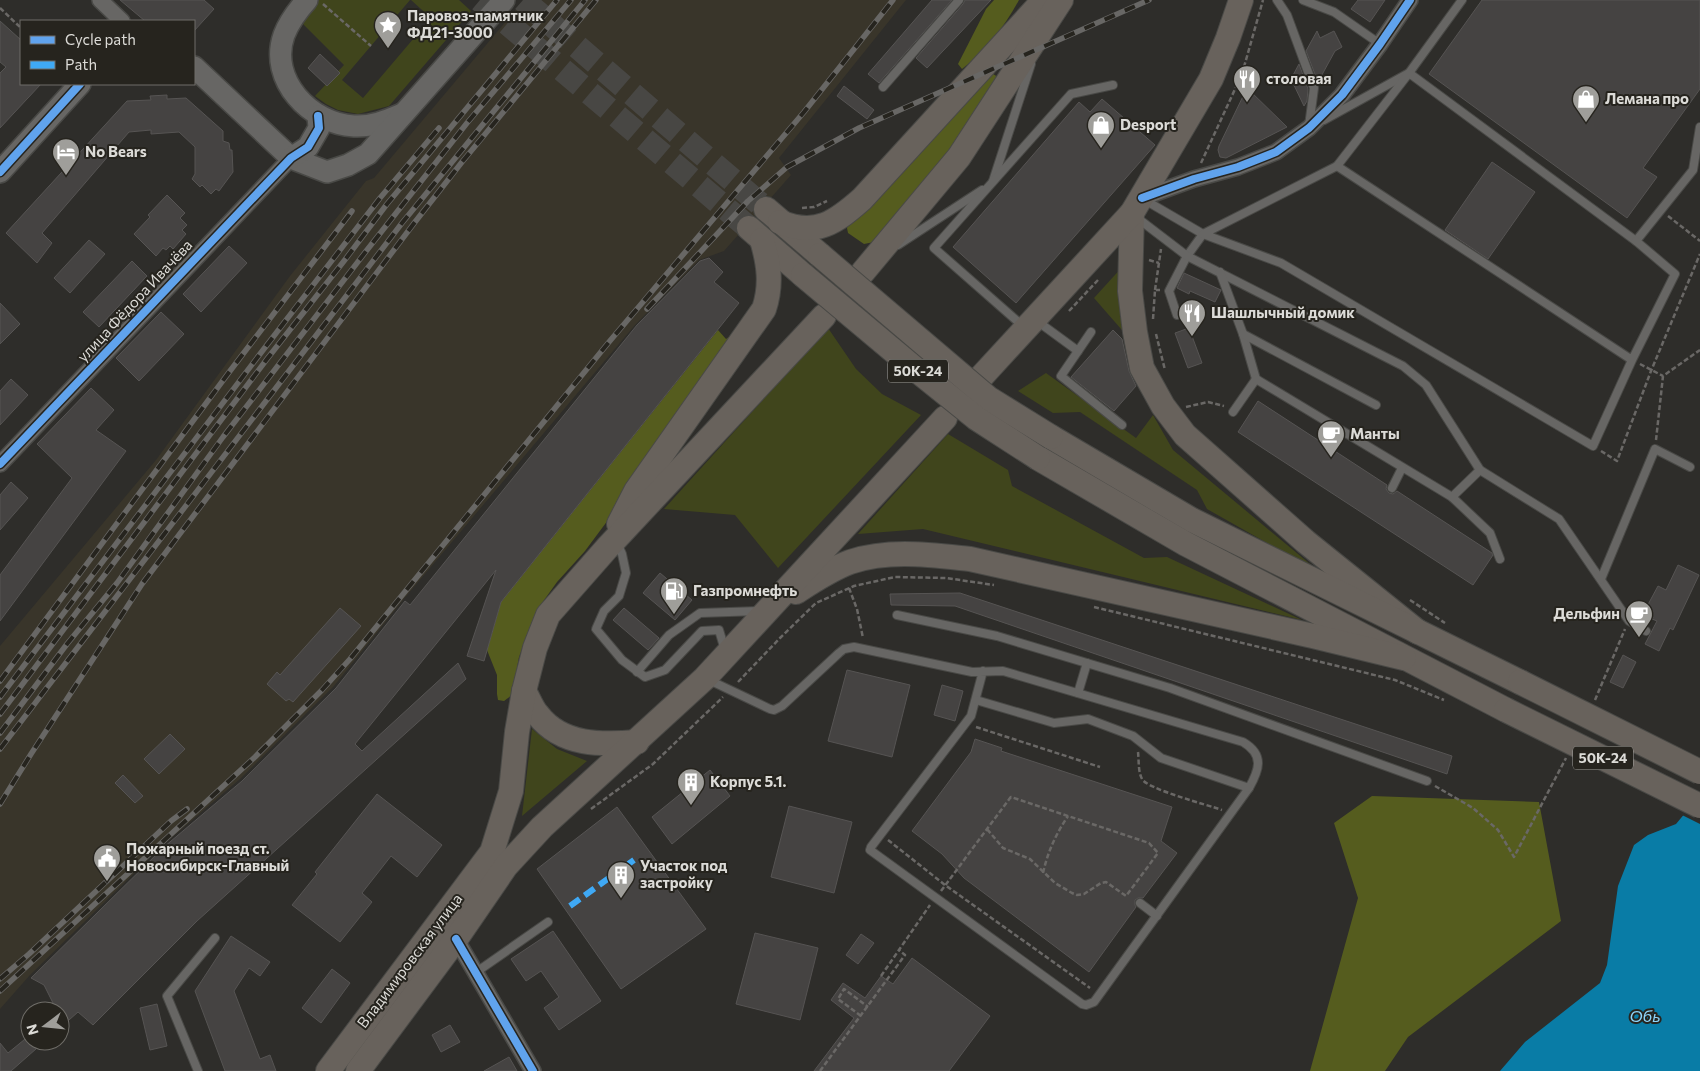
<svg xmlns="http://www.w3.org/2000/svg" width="1700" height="1071" font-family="Commissioner,sans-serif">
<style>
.built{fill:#39352a}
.green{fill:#40451c}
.forest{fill:#555c1e}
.water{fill:#097ca6}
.pier{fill:#2e2d2a}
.building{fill:#454342;stroke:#565453}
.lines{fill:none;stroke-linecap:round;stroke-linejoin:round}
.primary-tunnel{stroke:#484744;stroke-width:24;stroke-dasharray:24 12;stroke-linecap:butt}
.lane-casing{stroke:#494946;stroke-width:10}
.street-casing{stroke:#494946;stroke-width:18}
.secondary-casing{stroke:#494946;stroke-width:24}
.primary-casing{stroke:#494946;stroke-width:26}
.path{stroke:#6a6866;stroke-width:2.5;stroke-dasharray:5 2.5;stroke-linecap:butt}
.lane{stroke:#676664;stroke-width:8}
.street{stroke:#676664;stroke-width:15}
.secondary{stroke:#676664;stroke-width:21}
.primary{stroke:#68625c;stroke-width:24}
.rail-casing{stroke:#686765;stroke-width:5.5}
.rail{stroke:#26241e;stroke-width:4;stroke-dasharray:11;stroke-linecap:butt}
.primary-bridge-casing{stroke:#494946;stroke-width:26;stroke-linecap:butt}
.primary-bridge{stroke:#68625c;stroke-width:24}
.quiet{stroke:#3fa9f5;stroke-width:6;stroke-dasharray:12 6;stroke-linecap:butt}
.cycleway-casing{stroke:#26241e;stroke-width:11}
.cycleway{stroke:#60a3ed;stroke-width:8}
.labels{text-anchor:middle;stroke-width:4;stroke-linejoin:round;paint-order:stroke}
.shield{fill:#26241e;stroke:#a5a4a0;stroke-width:1}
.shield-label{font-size:14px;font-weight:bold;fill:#dcdbd7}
.poi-label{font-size:15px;font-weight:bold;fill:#dcdbd7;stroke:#26241e;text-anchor:start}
.street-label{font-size:15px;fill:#dcdbd7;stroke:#26241e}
.water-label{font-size:16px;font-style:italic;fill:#8ed5fa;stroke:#26241e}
</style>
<rect width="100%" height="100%" fill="#2e2d2a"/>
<!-- built -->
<path class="built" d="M524 0H906L779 158 791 175 724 251 699 260 635 325 403 600 334 686 240 779 163 845 30 975 0 1009V646L156 460 290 276 366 181 374 178Z"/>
<!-- green -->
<g class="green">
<path d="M319 0H410L342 80 363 98 431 18 411 0H459L471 11 389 106 358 114 338 110 326 104 315 96 344 65 303 24Z"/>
<path d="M1124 265 1128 337 1094 298Z"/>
<path d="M828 328 856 369 882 394 921 415 778 568 735 515 664 509Z"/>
<path d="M1046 373 1136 438 1153 415 1173 450 1322 574 1207 509 1197 490 1080 412 1053 413 1018 391Z"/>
<path d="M948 434 1008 470 1012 486 1144 558 1167 557 1302 620 923 529 858 534Z"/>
<path d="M532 729 557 749 587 761 522 816Z"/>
</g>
<!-- forest -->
<g class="forest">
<path d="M994 0H1019C1004 27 987 50 962 69L958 64 986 9Z"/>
<path d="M993 74 998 77 952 148 874 242 864 244 848 233 847 228 849 223 989 76Z"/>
<path d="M718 330 726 339 733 334 611 516 585 551 557 582 537 610 519 657 512 695 504 701 498 700 497 694V675L487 650 501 602Z"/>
<path d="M1372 796 1539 802 1561 921 1408 1037 1385 1071H1310L1358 898 1334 823Z"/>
</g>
<!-- water -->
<path class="water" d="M1700 793V1071H1500L1525 1042 1600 983 1607 965 1618 886 1634 845 1648 835 1676 824 1696 800Z"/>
<!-- pier -->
<path class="pier" d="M1700 790V824L1680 814Z"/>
<!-- building -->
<g class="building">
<path d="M120 0H204L214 9 194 31V21H145Z"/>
<path d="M932 0H952L879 83 868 74Z"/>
<path d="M965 0H991L927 68 916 58 963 4Z"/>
<path d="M1358 0H1385L1370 22 1351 9Z"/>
<path d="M1482 0H1700V89L1643 168 1657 177 1627 218 1429 74Z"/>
<path d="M0 21 21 40V84H41L0 128V73L6 67 0 62Z"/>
<path d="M1317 31 1320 38 1334 31 1342 47 1335 51 1318 82 1306 51Z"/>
<path d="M320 54 340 73 327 86 308 68Z"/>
<path d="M1299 64 1308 89 1307 101 1304 106 1291 79Z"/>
<path d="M844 86 874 110 867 119 837 96Z"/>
<path d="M1247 88 1287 127 1226 158 1220 157 1218 150 1219 146Z"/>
<path d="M167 95V99L186 98 223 131V141L229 143 230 150H232L233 172 219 191 216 189 211 194 202 185 200 187 192 179 195 174V147L179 132 151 134V130L129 132 42 233 52 243 37 263 6 233 127 101 151 100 150 96Z"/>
<path d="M1102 99 1155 145 1016 303 953 247 1079 102 1090 112Z"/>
<path d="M1492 162 1535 192 1488 259 1445 230Z"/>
<path d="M167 195 185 213 180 218 187 225 182 230 186 234 173 249 170 246 166 250 163 248 156 256 134 234 150 217 148 215Z"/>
<path d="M89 240 105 254 70 293 54 278Z"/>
<path d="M229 246 247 263 201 312 183 294Z"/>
<path d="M709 258 723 272 714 282 739 303 501 602 484 661 467 656 496 570 355 744 362 751 458 663 466 679 197 921 93 1025 78 1012 60 1028V1011H57L44 985 31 978 164 847 242 781 336 688 405 601 410 605 637 325 700 261Z"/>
<path d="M132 261 147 276 99 327 83 312Z"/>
<path d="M1184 273 1221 290 1215 302 1190 291 1189 294 1177 288Z"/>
<path d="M0 303 20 324 0 344Z"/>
<path d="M161 312 184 334 139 381 116 358Z"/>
<path d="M1189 328 1202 363 1188 368 1175 333Z"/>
<path d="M1113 330 1122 339 1129 371 1136 386 1114 411 1071 377Z"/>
<path d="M11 379 28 395 0 425V391Z"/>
<path d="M91 388 114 410 96 430 126 451 0 621V575L72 478 37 444Z"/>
<path d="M1258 401 1387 485 1386 489 1389 493 1393 494 1397 491 1492 553 1493 555 1473 585 1238 432Z"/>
<path d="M11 482 28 498 0 530V495Z"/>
<path d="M1678 565 1699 575 1673 630 1670 628 1659 651 1645 644 1657 621 1652 619 1653 617 1644 612 1658 586 1666 590Z"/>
<path d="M660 573 692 600 675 620 643 593Z"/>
<path d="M960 593 1452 756 1447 774 955 606 891 605 890 594Z"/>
<path d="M340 608 361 626 293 702 289 699 286 701 267 684 277 672 280 675Z"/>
<path d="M624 608 659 638 648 650 613 620Z"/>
<path d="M1623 655 1636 662 1623 688 1610 682Z"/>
<path d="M847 670 910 685 892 757 828 741Z"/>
<path d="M942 685 963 691 955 721 934 715Z"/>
<path d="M170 734 185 749 159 774 144 759Z"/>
<path d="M975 739 1002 748 1001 751 1172 807 1161 841 1177 853 1143 898H1138L1135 900V905L1136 907 1089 972 964 878 942 854 912 831 971 752Z"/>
<path d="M710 770 730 796 672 844 652 817Z"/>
<path d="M123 775 143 796 135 803 115 783Z"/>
<path d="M377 794 442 845 417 877 391 856 362 893 372 902 340 942 292 905 317 874 315 872Z"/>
<path d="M789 806 852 822 834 893 771 877Z"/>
<path d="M617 807 706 929 621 989 537 869Z"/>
<path d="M553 931 601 1001 559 1030 544 1008 559 997 541 971 526 981 511 959Z"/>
<path d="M755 933 818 948 800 1020 736 1004Z"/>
<path d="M861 934 874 943 858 964 846 955Z"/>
<path d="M231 936 270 962 260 976 249 968 234 991 260 1059 270 1055 276 1071H225L195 991Z"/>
<path d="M912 958 990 1016 949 1071H814L854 1018 831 1000 843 983 865 998 881 976 893 984Z"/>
<path d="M332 969 350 983 321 1023 302 1008Z"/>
<path d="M157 1004 167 1046 150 1050 140 1008Z"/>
<path d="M450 1025 460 1042 441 1052 432 1035Z"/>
<path d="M30 1035V1041H45L11 1071H0V1043L8 1053Z"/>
<path d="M509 1057 517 1071H484Z"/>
</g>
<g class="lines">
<!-- primary-tunnel -->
<g class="primary-tunnel">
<path d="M480 0 749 228"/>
<path d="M523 0 766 209"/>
</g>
<!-- lane casing -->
<g class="lane-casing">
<g id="lane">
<path d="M1277 0 1287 15 1314 88 1309 126"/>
<path d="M1303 0 1334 12 1380 44"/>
<path d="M883 87 959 0"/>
<path d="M1324 120 1409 73 1462 0"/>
<path d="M1337 166 1409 73 1636 241 1693 170 1700 127"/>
<path d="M993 181 1031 64"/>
<path d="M1143 199 1203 234 1187 256 1169 291 1177 315"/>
<path d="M1136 217 1187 256 1403 366 1426 385 1480 470 1559 519 1629 621 1646 631"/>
<path d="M898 245 982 190"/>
<path d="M1220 272 1243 334 1256 379"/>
<path d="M1037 321 1078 351"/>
<path d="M1024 327 934 248 1071 94 1113 85"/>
<path d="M1091 332 1061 376 1122 425"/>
<path d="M1243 334 1376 405"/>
<path d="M1632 360 1337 166 1203 234 1281 263 1593 446 1632 360 1675 274 1636 241"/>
<path d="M1233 412 1256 379 1452 497"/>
<path d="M1480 470 1452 497 1490 533 1500 559"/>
<path d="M1392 488 1402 468"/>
<path d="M617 543 622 554 626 573 619 596 604 611 596 629 622 660 645 677 665 670 702 631 719 630 725 650"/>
<path d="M1601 579 1655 449 1690 467"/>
<path d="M897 615 997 636 1170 688 1427 781"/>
<path d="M637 672 669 635 700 613 759 611"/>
<path d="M709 680 770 709 774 710 782 706 839 653 844 649 854 647 972 672 1003 671 1243 742C1265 755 1259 770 1249 788L1094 1002 1086 1005 1082 1004 870 850 871 847 971 716 983 671"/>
<path d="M1078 693 1087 663"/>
<path d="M976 700 1054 723 1088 719 1133 736 1161 758 1249 788"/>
<path d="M1140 903 1157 916"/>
<path d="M475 973 548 922"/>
<path d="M198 1071 167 996 215 938"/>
</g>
</g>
<!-- street casing -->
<g class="street-casing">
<g id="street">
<path d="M100 0 122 21"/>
<path d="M1142 198 1194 179 1238 167 1276 152 1309 128 1342 95 1380 44 1410 0"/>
<path d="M0 464 291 158"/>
<path d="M456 939 533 1071"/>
</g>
</g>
<!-- secondary casing -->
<g class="secondary-casing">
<g id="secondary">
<path d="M307 0C298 10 289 22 284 35 268 80 311 124 354 126 371 127 386 121 402 114"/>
<path d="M194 67 291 158 327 172 348 165 368 154 504 0"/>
<path d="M291 158 308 147 319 128 318 116"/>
<path d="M0 172 80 84"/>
</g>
</g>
<!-- primary casing -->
<g class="primary-casing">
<g id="primary">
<path d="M766 209 820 255"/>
<path d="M1132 213 1130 291 1135 332 1142 368 1163 406 1185 435 1306 542 1418 632"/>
<path d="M780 222C816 237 836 222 862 199L1044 0"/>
<path d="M749 228 803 275"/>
<path d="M863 272 959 157 1061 0"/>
<path d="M982 376 1132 213 1211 79 1228 38 1241 0"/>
<path d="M1051 437 1192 520 1520 682"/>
<path d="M1038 458 1186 544 1506 710"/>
<path d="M619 524 636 491 764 309C772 285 769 264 762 240"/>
<path d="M796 592C813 581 831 569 850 562 889 549 931 555 970 559L1313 636 1404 658"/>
<path d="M524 691C529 699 532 709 538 715 562 746 602 745 637 742"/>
<path d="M328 1071 492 852 511 791 517 732 524 691 535 648 548 615 607 548 824 316"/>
<path d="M358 1071 456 939 506 866 542 827 705 678 945 418"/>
</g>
</g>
<!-- path -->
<g class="path">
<path d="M323 4 371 46"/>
<path d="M0 8 21 28"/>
<path d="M1201 163 1242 74 1263 0"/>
<path d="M802 208 814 207 827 201"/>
<path d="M1668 216 1700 241"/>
<path d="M1149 260 1159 263"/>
<path d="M1155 290 1161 249"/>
<path d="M1069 311 1098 280"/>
<path d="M1153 319 1155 290H1160"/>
<path d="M1156 334 1165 370"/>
<path d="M1640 364 1663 376"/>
<path d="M1186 407 1208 402 1224 406"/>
<path d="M1656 440 1663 376 1700 350"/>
<path d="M1601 451 1617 461 1651 371 1700 254"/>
<path d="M849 588 857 609 863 638"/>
<path d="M1410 600 1445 623"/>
<path d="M1094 607 1395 680 1444 700"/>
<path d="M738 682 780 638 816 603 854 586 895 577 946 578 994 585"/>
<path d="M1595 700 1625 629"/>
<path d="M976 727 1100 767"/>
<path d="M1138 752C1139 760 1138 772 1142 779 1147 789 1208 805 1222 810"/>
<path d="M1435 786 1473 808 1498 830 1514 857 1566 758"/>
<path d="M591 809 653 764 723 697"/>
<path d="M888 840 945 885 1090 988"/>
<path d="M1043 873C1048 851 1056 834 1068 816"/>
<path d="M941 891 1010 798 1011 797 1149 843 1158 853 1126 896 1106 882 1101 883 1084 894 1077 895 1072 893 1055 883 1030 859 1003 848 987 829"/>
<path d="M881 976 930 905"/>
<path d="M861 1016 838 999 844 989 868 1007"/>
<path d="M820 1071 905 955 899 950"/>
</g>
<!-- lane -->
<use href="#lane" class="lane"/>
<!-- street -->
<use href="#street" class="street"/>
<!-- secondary -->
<use href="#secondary" class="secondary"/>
<!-- primary -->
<use href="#primary" class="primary"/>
<!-- rail casing -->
<g class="rail-casing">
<g id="rail">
<path d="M647 309 748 201 787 167 859 128 1149 0"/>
<path d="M0 681 230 371 352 211"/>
<path d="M0 697 260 354 380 198 439 128"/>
<path d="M0 714 267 359 344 261 387 204 557 0"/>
<path d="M0 733 67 644 117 583 223 437 367 250 467 123 571 0"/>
<path d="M0 749 402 223 585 0"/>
<path d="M0 804 31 754 142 584 415 222 462 162 596 0"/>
<path d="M0 979 29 954 171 821 187 809"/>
<path d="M0 991 255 757 322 690 350 659 609 342 804 112 893 0"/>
</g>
</g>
<!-- rail -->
<use href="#rail" class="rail"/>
<!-- primary-bridge casing -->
<g class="primary-bridge-casing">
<g id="primary-bridge">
<path d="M820 255 988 398 1051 437"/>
<path d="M803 275 914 368 976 418 1038 458"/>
<path d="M1520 682 1700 772"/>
<path d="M1506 710 1700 806"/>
</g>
</g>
<!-- primary-bridge -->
<use href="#primary-bridge" class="primary-bridge"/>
<!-- quiet -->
<path class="quiet" d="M570 906 634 860"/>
<!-- cycleway casing -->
<g class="cycleway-casing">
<g id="cycleway">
<path d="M0 172 80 84"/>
<path d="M1142 198 1194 179 1238 167 1276 152 1309 128 1342 95 1380 44 1410 0"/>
<path d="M0 464 291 158 308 147 319 128 318 116"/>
<path d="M456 939 533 1071"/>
</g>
</g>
<!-- cycleway -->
<use href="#cycleway" class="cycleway"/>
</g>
<!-- icons -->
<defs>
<g id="sight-pin" transform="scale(1.4375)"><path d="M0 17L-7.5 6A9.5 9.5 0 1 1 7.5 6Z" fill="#9f9e9a" stroke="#26241e"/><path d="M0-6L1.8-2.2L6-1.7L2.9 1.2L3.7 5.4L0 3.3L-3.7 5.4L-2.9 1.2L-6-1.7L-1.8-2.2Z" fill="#fff"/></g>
<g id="restaurant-pin" transform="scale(1.4375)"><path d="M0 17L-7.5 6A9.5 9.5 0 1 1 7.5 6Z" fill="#9f9e9a" stroke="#26241e"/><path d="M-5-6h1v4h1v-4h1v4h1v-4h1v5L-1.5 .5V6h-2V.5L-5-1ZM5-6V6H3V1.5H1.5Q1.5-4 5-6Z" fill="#fff"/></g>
<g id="shop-pin" transform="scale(1.4375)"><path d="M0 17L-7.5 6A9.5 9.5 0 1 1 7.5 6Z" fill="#9f9e9a" stroke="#26241e"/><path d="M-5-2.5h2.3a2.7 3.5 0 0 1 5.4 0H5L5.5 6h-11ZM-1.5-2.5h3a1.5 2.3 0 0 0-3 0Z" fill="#fff"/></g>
<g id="hotel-pin" transform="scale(1.4375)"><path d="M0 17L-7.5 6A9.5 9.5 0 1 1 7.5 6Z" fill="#9f9e9a" stroke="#26241e"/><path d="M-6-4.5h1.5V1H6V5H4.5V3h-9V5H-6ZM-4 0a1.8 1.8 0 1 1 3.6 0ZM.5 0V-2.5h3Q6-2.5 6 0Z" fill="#fff"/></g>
<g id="cafe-pin" transform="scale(1.4375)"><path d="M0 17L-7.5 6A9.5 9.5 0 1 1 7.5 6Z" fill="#9f9e9a" stroke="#26241e"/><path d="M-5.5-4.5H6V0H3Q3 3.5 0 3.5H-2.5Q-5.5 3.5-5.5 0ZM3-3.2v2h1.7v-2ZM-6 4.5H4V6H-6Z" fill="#fff"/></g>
<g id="fuel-pin" transform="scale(1.4375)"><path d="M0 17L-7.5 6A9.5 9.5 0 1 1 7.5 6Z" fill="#9f9e9a" stroke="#26241e"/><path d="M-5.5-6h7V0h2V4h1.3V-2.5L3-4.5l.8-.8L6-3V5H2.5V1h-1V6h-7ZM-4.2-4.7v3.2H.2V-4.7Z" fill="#fff"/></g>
<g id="building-pin" transform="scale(1.4375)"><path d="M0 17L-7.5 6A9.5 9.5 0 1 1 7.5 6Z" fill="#9f9e9a" stroke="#26241e"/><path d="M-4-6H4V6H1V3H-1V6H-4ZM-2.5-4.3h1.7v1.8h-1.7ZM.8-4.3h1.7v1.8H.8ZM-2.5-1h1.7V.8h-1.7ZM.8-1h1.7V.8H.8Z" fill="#fff"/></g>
<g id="civic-pin" transform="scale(1.4375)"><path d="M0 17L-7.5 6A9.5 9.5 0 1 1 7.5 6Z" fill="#9f9e9a" stroke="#26241e"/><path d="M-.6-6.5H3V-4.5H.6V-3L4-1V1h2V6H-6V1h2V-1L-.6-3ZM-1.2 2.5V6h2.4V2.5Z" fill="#fff"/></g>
</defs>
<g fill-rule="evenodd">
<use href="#sight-pin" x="388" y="25"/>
<use href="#restaurant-pin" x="1247" y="79"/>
<use href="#shop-pin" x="1586" y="99"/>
<use href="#shop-pin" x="1101" y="125"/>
<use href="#hotel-pin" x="66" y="152"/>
<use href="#restaurant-pin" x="1192" y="313"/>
<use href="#cafe-pin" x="1331" y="434"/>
<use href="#fuel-pin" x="674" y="591"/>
<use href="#cafe-pin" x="1639" y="614"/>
<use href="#building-pin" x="691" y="782"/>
<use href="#civic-pin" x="107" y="858"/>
<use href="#building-pin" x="621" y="875"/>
</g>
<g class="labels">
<!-- shield labels -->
<g class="shield">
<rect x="888" y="359.5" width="60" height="23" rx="4"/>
<rect x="1573" y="746.5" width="60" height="23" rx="4"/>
</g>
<g class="shield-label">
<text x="918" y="376">50К-24</text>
<text x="1603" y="763">50К-24</text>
</g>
<!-- poi labels -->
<g class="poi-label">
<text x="407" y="21">Паровоз-памятник<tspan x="407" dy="17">ФД21-3000</tspan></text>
<text x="1266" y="84">столовая</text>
<text x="1605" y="104">Лемана про</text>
<text x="1120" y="130">Desport</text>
<text x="85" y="157">No Bears</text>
<text x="1211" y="318">Шашлычный домик</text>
<text x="1350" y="439">Манты</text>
<text x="693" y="596">Газпромнефть</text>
<text x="1620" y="619" text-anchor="end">Дельфин</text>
<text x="710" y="787">Корпус 5.1.</text>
<text x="126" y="854">Пожарный поезд ст.<tspan x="126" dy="17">Новосибирск-Главный</tspan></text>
<text x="640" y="871">Участок под<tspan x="640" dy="17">застройку</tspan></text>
</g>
<!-- street labels -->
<g class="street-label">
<text transform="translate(135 301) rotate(-47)" y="5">улица Фёдора Ивачёва</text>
<text transform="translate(410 961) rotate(-53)" y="5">Владимировская улица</text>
</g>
<!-- water labels -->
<g class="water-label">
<text x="1645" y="1022">Обь</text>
</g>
</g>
<!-- legend -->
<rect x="20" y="20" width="175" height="65" fill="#26241e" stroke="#6f6d68"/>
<rect x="30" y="36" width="25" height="8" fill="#60a3ed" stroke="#6f6d68"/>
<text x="65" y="45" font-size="15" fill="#dcdbd7">Cycle path</text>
<rect x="30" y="61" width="25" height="8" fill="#3fa9f5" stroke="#6f6d68"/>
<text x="65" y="70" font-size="15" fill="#dcdbd7">Path</text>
<!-- north arrow -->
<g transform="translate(45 1026) rotate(254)"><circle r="24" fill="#26241e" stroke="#6f6d68"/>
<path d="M0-4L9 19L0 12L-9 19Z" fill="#9f9e9a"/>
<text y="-8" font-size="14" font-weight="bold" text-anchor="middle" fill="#dcdbd7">N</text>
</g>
</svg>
